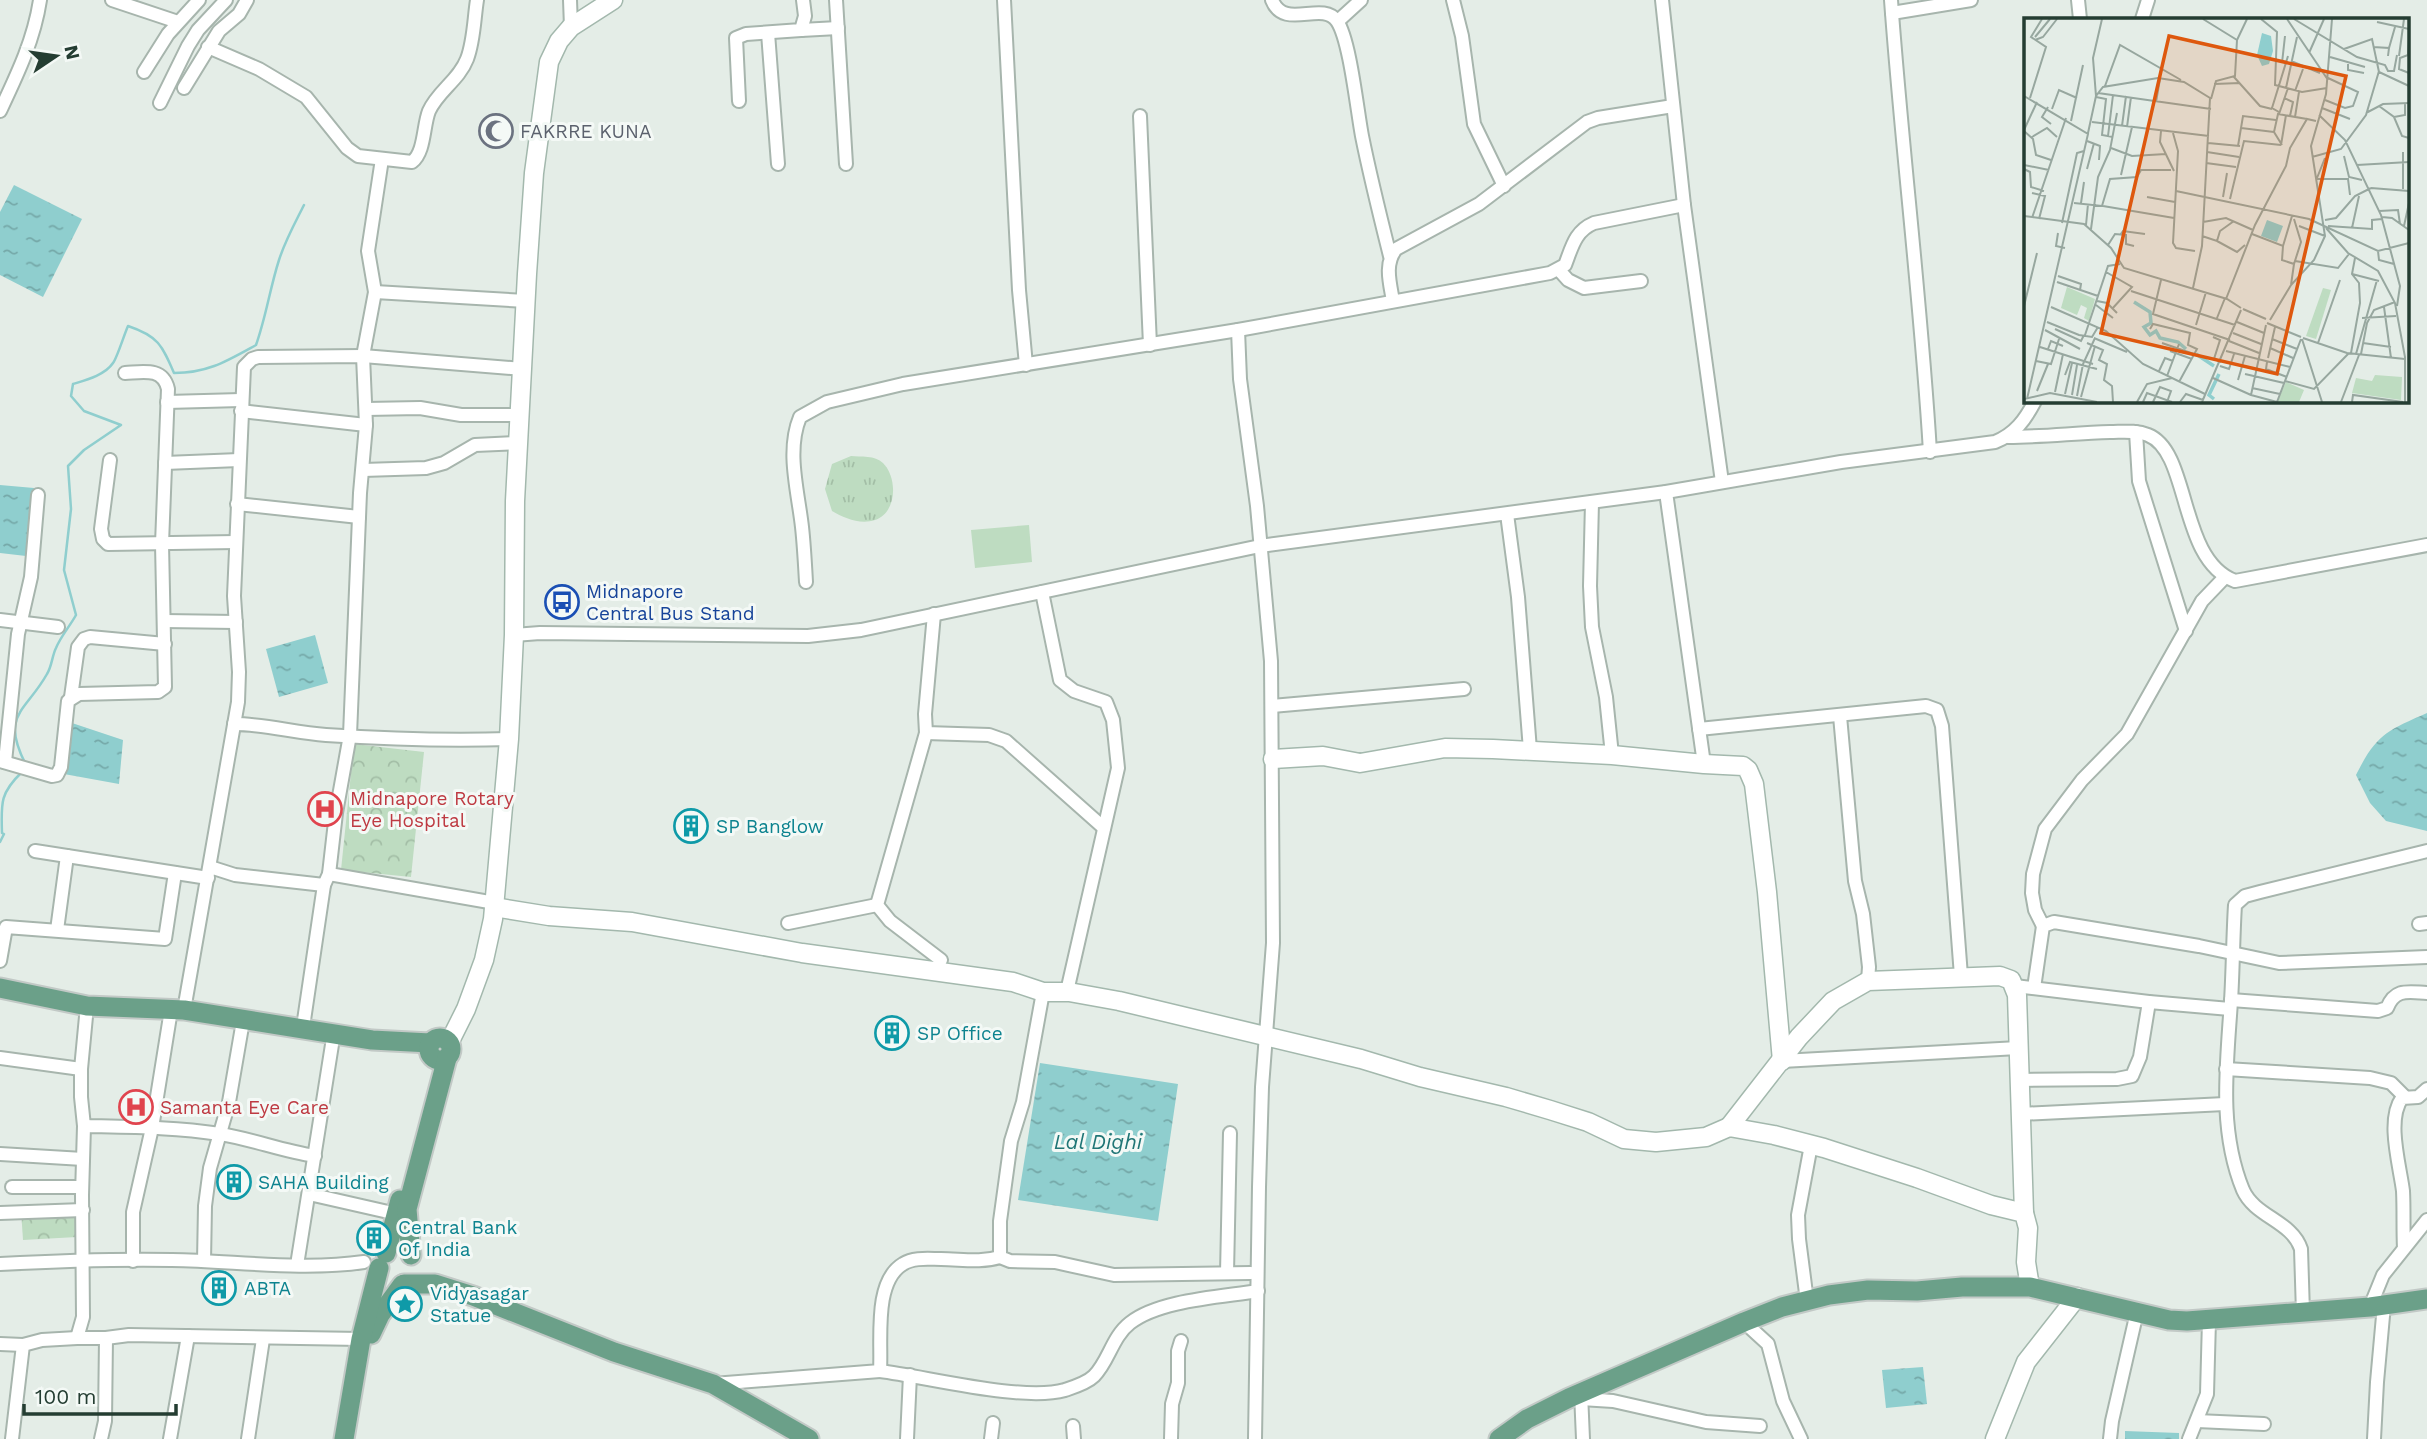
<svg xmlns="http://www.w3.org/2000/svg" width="2427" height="1439" font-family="'Work Sans',sans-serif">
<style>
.grass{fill:url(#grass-tufts)}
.park{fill:url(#park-crowns)}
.garden{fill:#bedcc1}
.water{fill:url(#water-ripples)}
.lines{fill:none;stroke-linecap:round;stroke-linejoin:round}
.stream{stroke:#8fcece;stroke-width:2.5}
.street-casing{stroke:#a7b5ad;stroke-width:16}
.secondary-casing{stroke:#a3b8ad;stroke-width:21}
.primary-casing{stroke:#c2c9c6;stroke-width:23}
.street{stroke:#fff;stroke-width:12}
.secondary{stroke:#fff;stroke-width:18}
.primary{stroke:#6ba089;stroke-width:19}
.labels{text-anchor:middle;stroke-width:6;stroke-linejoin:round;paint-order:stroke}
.worship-label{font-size:19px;fill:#5b616d;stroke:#f4f9f6;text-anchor:start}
.transit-label{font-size:19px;fill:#164399;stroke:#f4f9f6;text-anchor:start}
.health-label{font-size:19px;fill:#be3a42;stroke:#f4f9f6;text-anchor:start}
.culture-label{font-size:19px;fill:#0d838f;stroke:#f4f9f6;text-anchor:start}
.water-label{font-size:21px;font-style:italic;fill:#217676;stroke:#f4f9f6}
.inset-river{fill:none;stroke:#8fcece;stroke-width:3.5}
.inset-road{fill:none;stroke:#97a79f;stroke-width:2}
.view{fill:#de580e;fill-opacity:0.15;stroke:#de580e;stroke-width:3.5}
.inset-edge{fill:none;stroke:#243d32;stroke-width:3.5}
</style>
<defs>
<pattern id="grass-tufts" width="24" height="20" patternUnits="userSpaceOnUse" patternTransform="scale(1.75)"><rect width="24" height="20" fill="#bedcc1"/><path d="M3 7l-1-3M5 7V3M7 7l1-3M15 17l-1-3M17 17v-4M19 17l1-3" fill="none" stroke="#a3bea6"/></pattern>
<pattern id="park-crowns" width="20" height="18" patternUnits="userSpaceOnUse" patternTransform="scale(1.75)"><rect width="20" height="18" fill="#bedcc1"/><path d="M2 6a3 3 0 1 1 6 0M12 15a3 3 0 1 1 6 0" fill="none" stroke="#a3bea6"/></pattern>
<pattern id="water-ripples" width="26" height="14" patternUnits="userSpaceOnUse" patternTransform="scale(1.75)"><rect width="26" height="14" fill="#8fcece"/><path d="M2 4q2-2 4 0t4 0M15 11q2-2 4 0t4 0" fill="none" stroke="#75a8a8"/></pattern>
</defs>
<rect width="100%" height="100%" fill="#e4ede7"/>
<!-- grass -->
<path class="grass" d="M851 456C861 457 875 455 883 463 898 478 897 513 875 520 860 525 844 518 832 511L825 489 832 464Z"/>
<!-- park -->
<g class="park">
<path d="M354 744 424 752 411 877 341 870Z"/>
<path d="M76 1209 77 1237 23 1240 21 1210Z"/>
</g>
<!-- garden -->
<path class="garden" d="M1029 525 1032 562 975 568 971 530Z"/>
<!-- water -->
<g class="water">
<path d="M14 185 82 219 43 297 0 275V212Z"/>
<path d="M0 485 34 488 26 556 0 553Z"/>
<path d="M315 635 328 683 279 697 266 649Z"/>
<path d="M2427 713V831L2386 821 2370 803 2356 775C2376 735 2386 731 2427 713Z"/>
<path d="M72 723 123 740 119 784 64 774Z"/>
<path d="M1040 1063 1178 1084 1158 1221 1018 1200Z"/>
<path d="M1923 1367 1927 1404 1886 1408 1882 1370Z"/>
<path d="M2125 1431 2179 1433V1439H2125Z"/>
</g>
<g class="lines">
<!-- stream -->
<g class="stream">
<path d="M26 765C0 714 25 713 47 674 52 666 52 656 56 648 61 636 70 626 76 615L64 570 71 509 68 466 84 450 121 425 84 411 71 396 73 384C86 380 105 375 113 363 117 358 124 335 128 326 158 336 162 345 174 373 208 373 227 361 256 345 266 317 270 288 279 260 285 241 295 223 304 205"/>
<path d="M0 842 4 834 2 833C1 803 0 793 22 772"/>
</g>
<!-- street casing -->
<g class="street-casing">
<g id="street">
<path d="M112 0 178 22"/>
<path d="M570 0 571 27"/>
<path d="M836 0 846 164"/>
<path d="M1004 0 1019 290 1026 365"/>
<path d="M1272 0C1284 31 1322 0 1337 21 1350 40 1357 110 1362 136 1370 176 1380 216 1390 256"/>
<path d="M1453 0 1462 36 1474 124 1504 186"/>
<path d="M1662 0 1684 205 1722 482"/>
<path d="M1891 0C1902 151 1921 301 1930 452"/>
<path d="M2078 0 2080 19"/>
<path d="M1892 13 1971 0"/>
<path d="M2142 19 2148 0"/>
<path d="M1338 21 1361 0"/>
<path d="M801 30 838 28"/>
<path d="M768 33 778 164"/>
<path d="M208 47 259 69 306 97 347 148 358 156 412 162C425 152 423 126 429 111 438 91 459 80 467 59 474 41 474 19 477 0"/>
<path d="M144 72 168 34 199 0"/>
<path d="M184 88 219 31 239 14 247 0"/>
<path d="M739 101 736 38 746 34 801 30 805 16 803 0"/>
<path d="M160 103 188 46 198 30 226 0"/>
<path d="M0 111C17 75 34 40 40 0"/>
<path d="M1140 116 1150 345"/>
<path d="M1559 270 1568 280 1584 288 1641 281"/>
<path d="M375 292 526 301"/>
<path d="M1393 301C1390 283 1384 264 1396 249L1479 204 1587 122 1598 118 1673 106"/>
<path d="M1238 330 1240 379 1257 506 1271 661 1273 943 1262 1087 1259 1187 1255 1439"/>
<path d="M167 402 241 400"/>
<path d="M366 409 420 408 461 415H520"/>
<path d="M241 411 366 425"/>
<path d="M2136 432 2139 481 2186 631"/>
<path d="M2008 437C2042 437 2076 433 2110 432 2122 432 2136 430 2148 435 2191 452 2178 560 2235 581L2427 545"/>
<path d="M110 460 101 529 103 539 108 544 236 542"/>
<path d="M165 463 239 460"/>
<path d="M363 470 426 468 444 463 475 445 518 443"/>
<path d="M1666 492 1704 764"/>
<path d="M1592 502 1590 586 1592 627 1606 697 1612 755"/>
<path d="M237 504 359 517"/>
<path d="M1507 514 1518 597 1530 750"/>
<path d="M806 582C805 564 804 545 802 527 798 491 786 451 800 417L827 402 903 384 1238 330 1550 273 1565 265C1572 247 1575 231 1594 223L1684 205"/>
<path d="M1042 592 1060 680 1074 691 1106 702 1113 720 1118 768 1068 987 1069 992"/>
<path d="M934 614 925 714 926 733 989 735 1006 741 1104 828"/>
<path d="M0 620 58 627"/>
<path d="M164 621 236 622"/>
<path d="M514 635 540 633 808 636 861 630 1260 546 1666 492 1841 462 1995 442C2015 434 2025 420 2035 401"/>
<path d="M71 697 78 647 84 639 90 637 165 644"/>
<path d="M1272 706 1464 689"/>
<path d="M1840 716 1855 881 1863 914 1869 967 1868 981"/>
<path d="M234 724C265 724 295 733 326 735 387 739 448 741 509 739"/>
<path d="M1699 729 1926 706 1937 710 1942 726 1961 976"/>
<path d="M926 733 877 905 890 921 941 960"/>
<path d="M0 761 52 776 57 775 61 767 68 701 79 694 158 692 165 687 162 544 168 389C163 367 143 372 125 373"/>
<path d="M5 762 18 634 31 577 38 495"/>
<path d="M35 851 208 878"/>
<path d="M210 867 235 875 324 885"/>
<path d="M329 874 495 903"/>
<path d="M788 923 877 905"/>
<path d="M2419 924 2427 923"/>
<path d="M2043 926 2035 910 2032 893 2033 874 2045 829 2082 780 2127 734 2202 601 2225 577"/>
<path d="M57 930 67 856"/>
<path d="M0 961 6 927 165 939 175 873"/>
<path d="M2015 986 2149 1002 2230 1009"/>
<path d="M2034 988 2043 926 2054 922 2199 946 2279 963 2427 957"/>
<path d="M1043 992 1023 1102 1011 1141 1000 1221V1257L1010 1261 1055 1262 1114 1275 1251 1273"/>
<path d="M2231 1000 2378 1011 2387 1008C2395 988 2408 992 2427 993"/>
<path d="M87 1006 81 1069V1097L84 1126 82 1195 83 1317 77 1338H106L105 1421 101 1439"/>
<path d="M184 1010 238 702 239 672 234 596 244 367 252 359 258 357 363 356 523 369"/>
<path d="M303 1027 324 885 329 874 336 813 350 735 360 493 366 425 363 356 375 292 368 251 382 159"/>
<path d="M0 1058 81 1069"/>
<path d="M1782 1061 2018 1048"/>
<path d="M2226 1069 2370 1078 2391 1083 2405 1097"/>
<path d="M2019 1080 2117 1079 2132 1076 2140 1057 2149 1002"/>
<path d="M2020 1114 2225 1104"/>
<path d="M84 1126C129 1127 175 1127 220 1134 252 1139 282 1151 315 1156"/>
<path d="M0 1154 83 1159"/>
<path d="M12 1187H82"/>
<path d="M309 1194 397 1214"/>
<path d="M0 1213 83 1210"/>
<path d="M2404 1248C2403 1229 2404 1210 2403 1191 2400 1166 2386 1120 2402 1098L2418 1097 2427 1089"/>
<path d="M133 1261V1212L152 1128 171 1010"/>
<path d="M204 1261 205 1206 210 1168 229 1102 243 1021"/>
<path d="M0 1264C57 1261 114 1259 172 1260 235 1261 302 1271 364 1262"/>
<path d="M297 1265 334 1032"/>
<path d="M1227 1273 1230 1133"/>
<path d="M1807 1301 1799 1239 1798 1215 1811 1145"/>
<path d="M2370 1307 2383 1275 2427 1220"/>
<path d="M2303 1313 2301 1249C2292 1221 2255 1217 2243 1190 2218 1129 2227 1064 2231 1001 2233 969 2233 937 2235 905L2245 896 2260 892 2427 851"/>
<path d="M1744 1322 1768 1344 1783 1401 1801 1439"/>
<path d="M106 1338 129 1335 361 1339"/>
<path d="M0 1344 23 1345"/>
<path d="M880 1371C928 1377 1023 1402 1065 1390 1074 1387 1087 1383 1094 1376 1109 1361 1112 1337 1130 1323 1159 1300 1221 1297 1258 1291"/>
<path d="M713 1384 880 1371C882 1341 873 1282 903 1264 914 1257 929 1259 941 1259 961 1259 980 1263 1000 1257"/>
<path d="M1581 1393 1583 1439"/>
<path d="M1581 1399 1613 1401 1706 1422 1760 1426"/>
<path d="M2197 1421 2264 1424"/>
<path d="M1073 1426 1074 1439"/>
<path d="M12 1439 23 1345 42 1340 77 1338"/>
<path d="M170 1439 188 1336"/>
<path d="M248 1439 263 1339"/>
<path d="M907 1439 910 1375"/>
<path d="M991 1439 993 1423"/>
<path d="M1171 1439 1172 1404 1178 1383V1351L1181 1341"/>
<path d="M2110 1439 2112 1421 2137 1312"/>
<path d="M2189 1439 2207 1394 2209 1320"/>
<path d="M2374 1439 2377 1382 2384 1305"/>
</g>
</g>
<!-- secondary casing -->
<g class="secondary-casing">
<g id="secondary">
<path d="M1273 759 1323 756 1360 763 1445 748 1493 749 1612 755 1704 764 1743 766 1748 770 1754 784 1767 892 1782 1061"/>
<path d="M494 907 549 916 632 922 802 953 1013 982 1043 992H1069L1119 1001 1361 1059 1420 1077 1506 1097 1550 1110 1588 1122 1624 1139 1656 1142 1706 1137 1729 1127 1774 1135 1824 1148 1917 1178 1991 1205 2024 1213 2028 1228 2026 1262 2030 1287"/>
<path d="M449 1043 466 1009 484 960 493 919 509 739 514 635 515 501 527 274 534 173 549 62 559 41 571 27 613 0"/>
<path d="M1729 1127 1799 1037 1833 1001 1868 981 2000 976 2011 980 2017 995 2024 1213"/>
<path d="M1995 1439 2026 1362 2077 1297"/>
</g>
</g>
<!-- primary casing -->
<g class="primary-casing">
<g id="primary">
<path d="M0 988 87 1006 184 1010 372 1040 430 1043"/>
<circle cx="440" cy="1049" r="11"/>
<path d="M386 1253 400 1200"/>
<path d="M411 1255 407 1209 447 1058"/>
<path d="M404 1284H435L473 1296 614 1352 713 1384 809 1439"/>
<path d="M371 1334 380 1315 402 1285"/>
<path d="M344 1439 361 1339 379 1268"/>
<path d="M1499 1439 1527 1419 1569 1398 1744 1322 1782 1307 1829 1295 1868 1290 1917 1291 1962 1287H2030L2169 1320 2187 1321 2370 1307 2427 1299"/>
</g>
</g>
<!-- street -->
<use href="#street" class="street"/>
<!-- secondary -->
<use href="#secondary" class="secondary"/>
<!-- primary -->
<use href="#primary" class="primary"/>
</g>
<!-- icons -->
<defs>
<g id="mosque-ring" transform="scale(1.75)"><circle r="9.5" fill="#f4f9f6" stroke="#6b7280" stroke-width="1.5"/><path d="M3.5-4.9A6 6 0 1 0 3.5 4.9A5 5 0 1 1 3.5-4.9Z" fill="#6b7280"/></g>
<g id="bus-ring" transform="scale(1.75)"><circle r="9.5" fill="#f4f9f6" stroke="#1a4fb4" stroke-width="1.5"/><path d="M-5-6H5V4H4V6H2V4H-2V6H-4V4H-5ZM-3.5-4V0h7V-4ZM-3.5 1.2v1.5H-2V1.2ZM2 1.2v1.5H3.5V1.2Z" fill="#1a4fb4"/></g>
<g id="hospital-ring" transform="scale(1.75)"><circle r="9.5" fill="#f4f9f6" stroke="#e0444e" stroke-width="1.5"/><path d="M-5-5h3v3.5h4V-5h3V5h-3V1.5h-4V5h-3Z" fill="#e0444e"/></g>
<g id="building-ring" transform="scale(1.75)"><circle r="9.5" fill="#f4f9f6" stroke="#0f9aa8" stroke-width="1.5"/><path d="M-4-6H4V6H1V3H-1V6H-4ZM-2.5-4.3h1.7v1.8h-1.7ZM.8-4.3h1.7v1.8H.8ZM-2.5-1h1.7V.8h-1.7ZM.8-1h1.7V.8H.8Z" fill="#0f9aa8"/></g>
<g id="sight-ring" transform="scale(1.75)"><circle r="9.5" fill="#f4f9f6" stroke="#0f9aa8" stroke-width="1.5"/><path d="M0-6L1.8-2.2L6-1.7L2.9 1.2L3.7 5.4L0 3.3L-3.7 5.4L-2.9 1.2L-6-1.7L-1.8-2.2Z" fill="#0f9aa8"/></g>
</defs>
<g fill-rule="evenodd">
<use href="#mosque-ring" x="496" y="131"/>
<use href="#bus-ring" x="562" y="602"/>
<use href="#hospital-ring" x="325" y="809"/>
<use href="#building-ring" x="691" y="826"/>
<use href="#building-ring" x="892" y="1033"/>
<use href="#hospital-ring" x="136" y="1107"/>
<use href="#building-ring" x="234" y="1182"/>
<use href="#building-ring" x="374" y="1238"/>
<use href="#building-ring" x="219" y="1288"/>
<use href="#sight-ring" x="405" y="1304"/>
</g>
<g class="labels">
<!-- worship labels -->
<g class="worship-label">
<text x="520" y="138">FAKRRE KUNA</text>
</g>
<!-- transit labels -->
<g class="transit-label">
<text x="586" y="598">Midnapore<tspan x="586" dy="22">Central Bus Stand</tspan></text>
</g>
<!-- health labels -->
<g class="health-label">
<text x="350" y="805">Midnapore Rotary<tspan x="350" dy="22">Eye Hospital</tspan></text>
<text x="160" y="1114">Samanta Eye Care</text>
</g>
<!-- culture labels -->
<g class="culture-label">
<text x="716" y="833">SP Banglow</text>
<text x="917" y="1040">SP Office</text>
<text x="258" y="1189">SAHA Building</text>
<text x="398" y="1234">Central Bank<tspan x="398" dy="22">Of India</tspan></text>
<text x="244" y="1295">ABTA</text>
<text x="430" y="1300">Vidyasagar<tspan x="430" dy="22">Statue</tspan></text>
</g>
<!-- water labels -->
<g class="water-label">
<text x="1098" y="1149">Lal Dighi</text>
</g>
</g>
<!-- overview -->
<g transform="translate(2024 18)">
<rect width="385" height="385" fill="#e4ede7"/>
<path d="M43 269 71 281 65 303 60 300 63 290 57 287 53 297 37 290Z" fill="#bedcc1"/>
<path d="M299 270 307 272 292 321 282 318Z" fill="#bedcc1"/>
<path d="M351 357 378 359 377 382 328 375 332 360 348 363ZM262 364 280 372 275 384H253Z" fill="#bedcc1"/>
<path d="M238 15 247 18 249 33 245 46 238 48 233 37ZM243 202 259 208 253 224 237 218Z" fill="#8fcece"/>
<path class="inset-river" d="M110 284 126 294 127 305 120 309 126 317 132 313 136 320 154 324 162 331M172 336 190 348M190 381 185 377 195 356"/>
<path class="inset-road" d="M179 1 213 22M237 1 253 14 251 67 278 74 303 70M263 1 304 62M270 1 333 39 361 47 364 53H370L373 37M353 4 385 11M11 19 26 1M385 21 384 37 376 40 375 51 385 55M11 22 19 19 33 1M349 29 365 30 364 38M365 30 371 9M320 31 348 21 355 54 385 68M285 35 300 1M375 38 380 1M306 39 341 49M267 43 296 55M258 45 261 18M324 46V52L340 55M210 59 236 88 248 91M190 66 216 65M81 68 96 27 157 62M262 70 273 19M271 73 279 51M74 75 187 91M0 78 64 116 3 381M72 78 69 40 78 1M72 79 82 81 78 117 89 119M6 80 22 29 7 19 18 1M260 80 269 84 266 98M187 81 192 63 211 58 213 22 223 1M301 82 321 90 329 88 334 74 304 60M132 84 136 61M355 88 370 99 378 118 385 120M24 89 18 99 27 106M298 90 326 101M28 91 35 72 53 80M255 94 248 90 264 38M342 95 359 86 385 85M255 96 264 70M295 97 321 122 357 197 376 268 373 288M271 99 275 74M370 99 381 97V85M47 103 59 47M68 104 185 118M98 108 102 78M103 109 107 79M217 110 250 114M0 112 13 84M0 113 9 121 12 137 27 142M137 113 136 124 150 153M64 115 72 78 79 69 134 60 160 64 186 80 178 228 169 270M149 115 154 133 149 225 152 230 171 233M84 118 89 77M8 119 23 110 33 119M63 123 76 128 75 142M184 125 216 128M257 127 262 97M258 127 250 114 254 96 283 101M214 128 219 98 252 102M87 130 108 138 142 136M183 134 215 139M320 138 325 159 338 162M288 139 317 131 342 97 355 53M182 145 212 149M0 147 25 152M333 147 385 144M0 151 6 154 7 169 20 173M63 151 70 125M97 157 108 109M293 160 301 140M292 161H324L326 177M347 170 385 173M379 171V134M152 173 285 201 354 233 385 225M8 175 21 178 15 201M123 179 151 184M199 179 203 155M206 181 220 123 257 127M50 185 78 188 86 161 113 159 117 152H147M57 185 60 164M79 188 150 200M355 193 374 192 376 206M0 198 60 206 87 230 100 250 203 281 217 290M358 199 368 200 385 212M8 200 42 100M301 202 312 200 331 178 347 170M179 204 202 200 229 212M38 205 53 135 60 133M62 207 64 186M275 208 301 218M304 208 348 211V202L358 201M380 208 385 185M302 210 324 235 354 253 371 285 381 339V384M328 210 335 178M67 211 74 159 86 132 93 95M34 215 32 228 41 230M228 216 259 228 268 198M96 217 99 213 121 216M178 218 193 223 196 213 210 203M193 223 213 234 221 227M84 227 91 216 102 217V226L110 228M259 228 258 242 270 246 267 267M354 233 355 242 370 246M271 243 314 250 325 236M270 246 277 224 270 201M82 254 108 269 88 291M328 256 355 263M34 258 57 266 56 272M137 262 129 296 206 322M33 264 74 278M107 273 211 307M202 281 231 207 262 148 266 130 283 101 292 103M73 283 83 285 93 295M72 287 89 300M0 288 13 235M27 289 82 313 119 346 181 376M360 289 367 340M219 291 242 301M193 300 201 280M338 300 372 298M246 302 267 267 290 242 301 218 287 128 302 76 308 1M23 304 55 317 68 319 74 309M213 304 240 315M243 305 277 319M172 307 182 274M242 307 227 377 253 384M31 311 57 323 60 317M126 311 129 306 166 315 164 327 173 331 155 364M21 312 56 331M209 315 237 326M61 317 84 248 96 246M189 319 196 322 190 341 197 344M70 320 103 334M279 320 323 335 381 341M248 321 273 331M278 321 298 384M205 323 235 335M63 325 79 332 75 342 83 346 80 362 88 368 89 384M138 325 170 336M294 325 316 262M339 325 367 329M16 329 69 346M246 330 269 340M24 331 27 323 39 328M146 333 168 341M202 333 266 349M327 335 336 285 335 265 328 256 331 240M332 336 353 262M337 336 343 305 350 292 371 284M244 340 251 309M12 343 27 346 35 321M243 344 242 351 263 359M196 348 205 351 210 336M135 353 141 340 149 343M221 356 260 365M41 357 46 344 73 351M143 358 155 326M189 360 227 377M214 362 221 338M261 363 290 371 325 335M228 370 256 376M13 373 24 346M31 374 39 336M41 376 48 345M48 377 53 347M53 378 59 346 71 320M57 379 71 328M0 381 26 375 73 384M113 384 123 366 148 360M119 384 123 375 148 384M129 384 136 369 147 373 143 384M156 384 162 376 179 382M178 384 217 292M253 384 277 321M317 384 335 337M328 384 329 377 379 384"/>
<path class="view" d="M145 18 322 58 253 356 77 315Z"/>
<rect width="385" height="385" class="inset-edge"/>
</g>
<!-- north arrow -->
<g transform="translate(56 56) rotate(77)" stroke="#f4f9f6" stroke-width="5" paint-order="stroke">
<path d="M0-5L12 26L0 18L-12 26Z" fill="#243d32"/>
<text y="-10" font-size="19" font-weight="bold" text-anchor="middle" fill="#243d32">N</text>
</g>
<!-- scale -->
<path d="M24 1404v10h152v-10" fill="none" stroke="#243d32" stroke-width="3.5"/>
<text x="35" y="1404" font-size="21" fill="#243d32" stroke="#f4f9f6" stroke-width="5" paint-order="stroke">100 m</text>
</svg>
